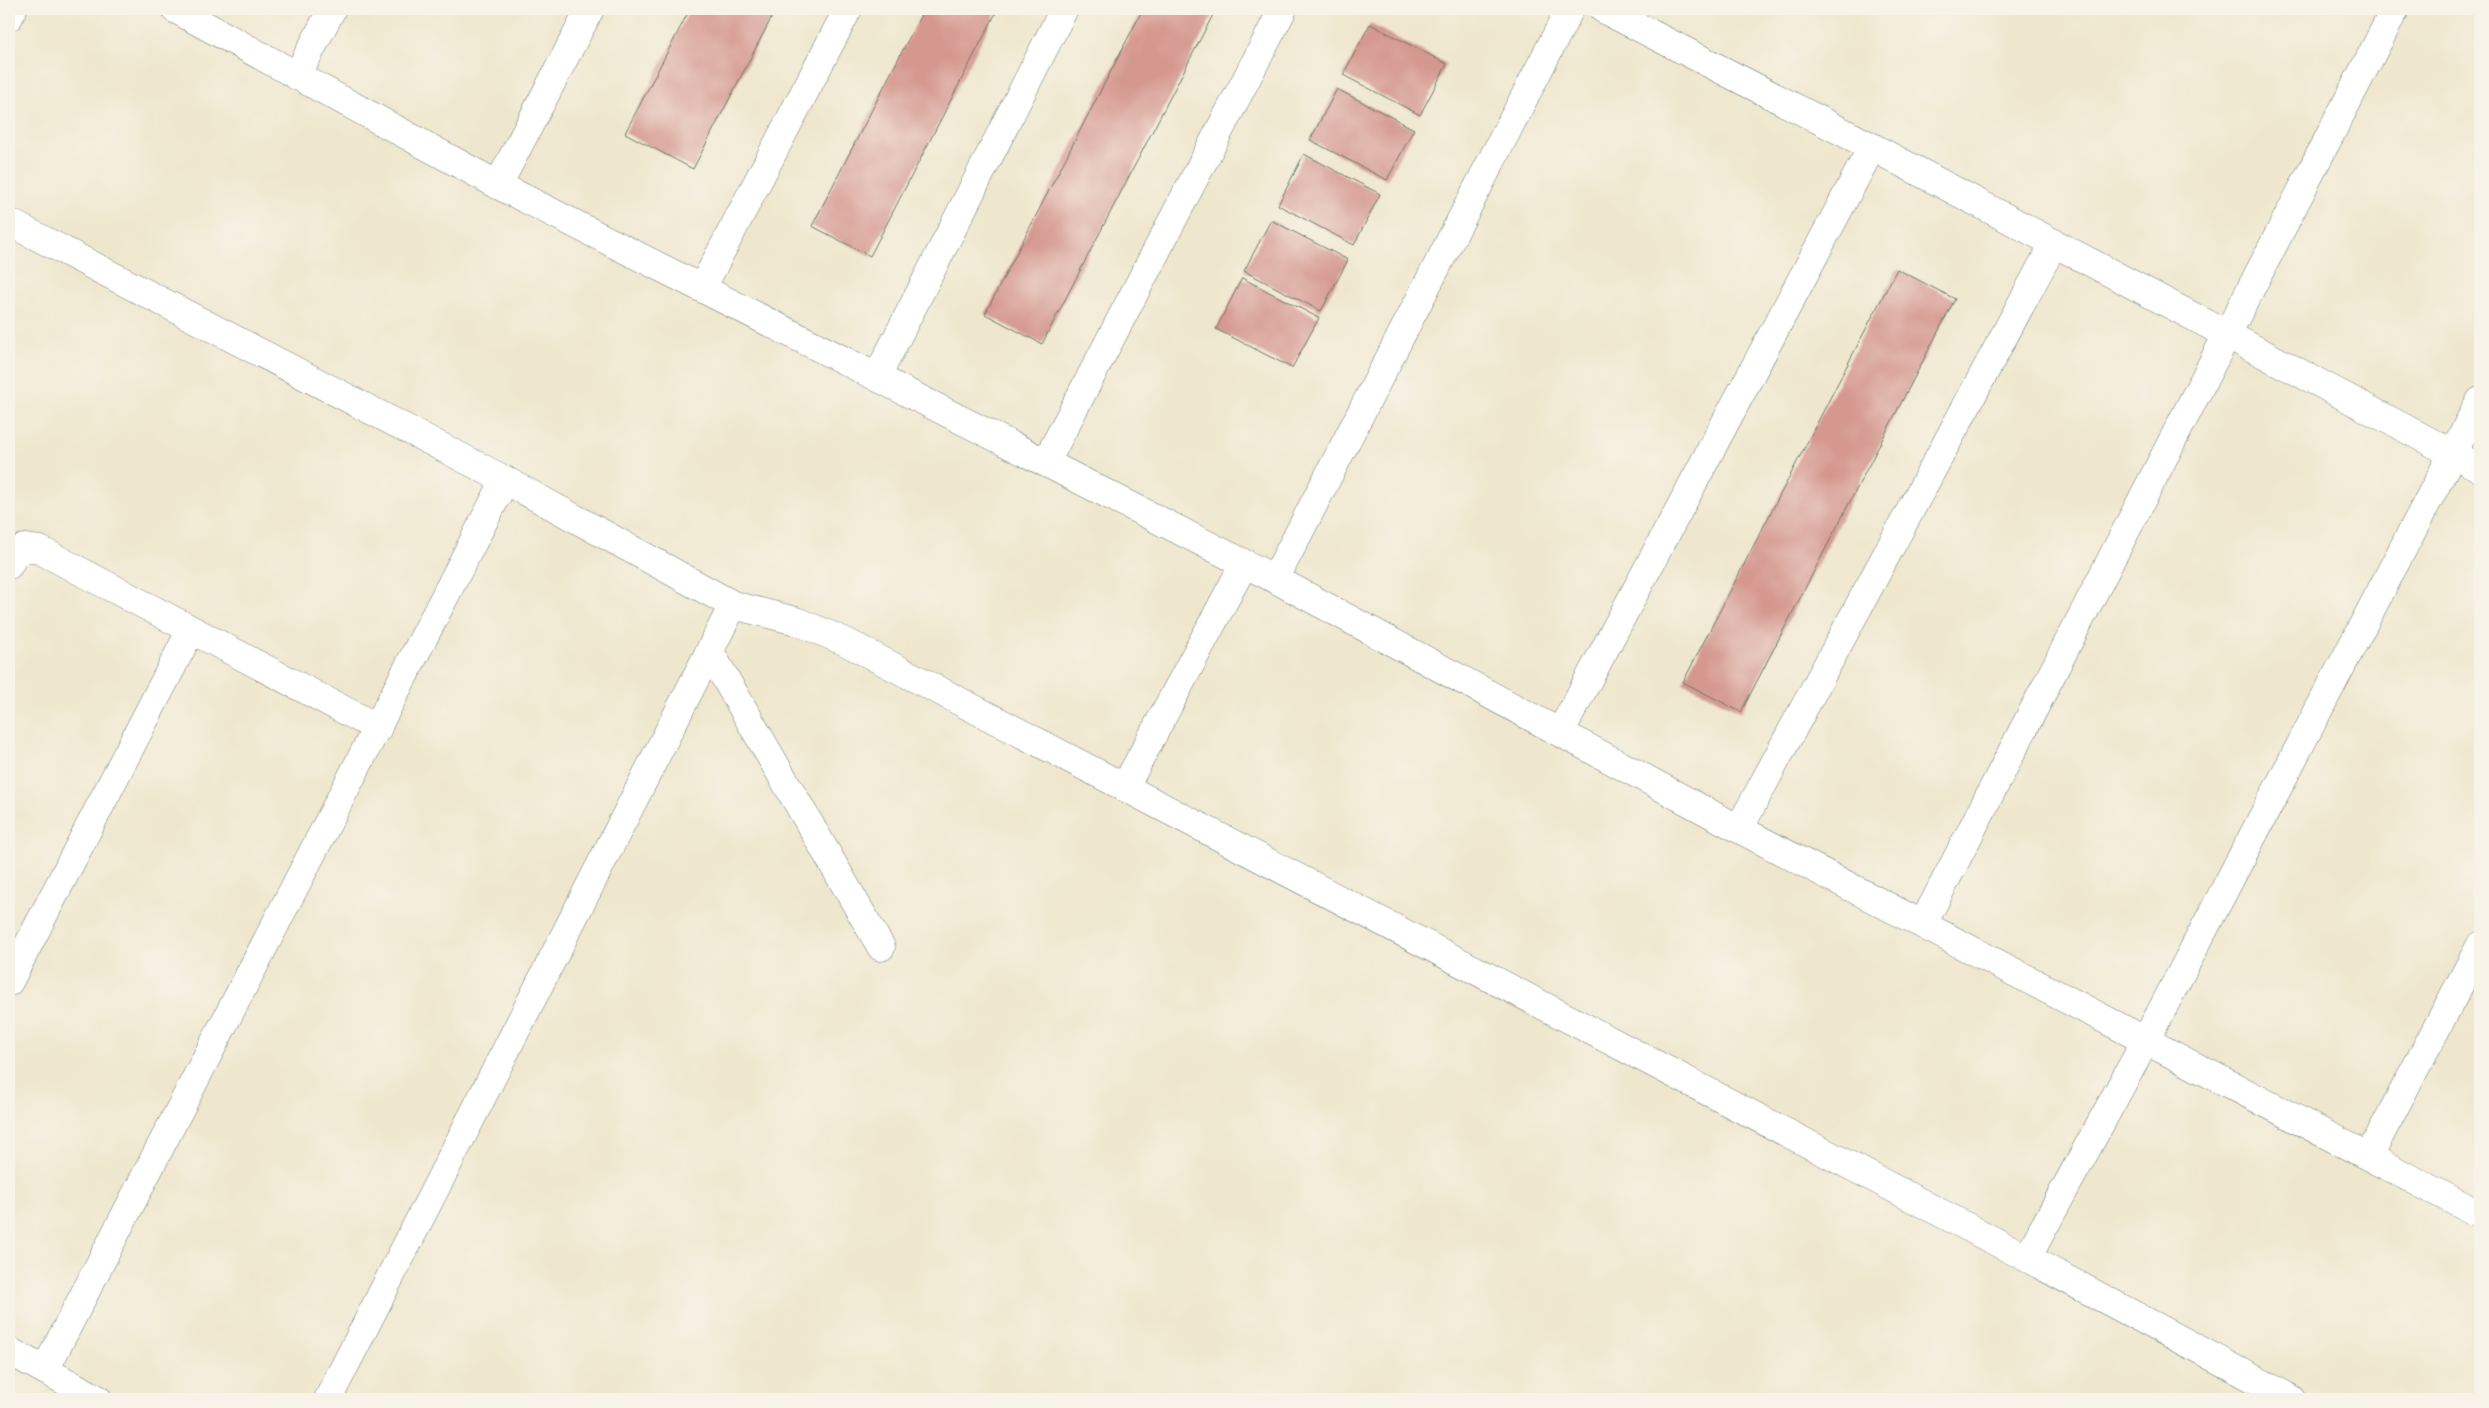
<svg xmlns="http://www.w3.org/2000/svg" width="2489" height="1408" font-family="'Architects Daughter',sans-serif">
<style>
.building{fill:#d5988f}
.lines{fill:none;stroke-linecap:round;stroke-linejoin:round}
.minor-casing{stroke:#68786a;stroke-width:29}
.minor{stroke:#fff;stroke-width:28}
</style>
<rect width="100%" height="100%" fill="#f7f3e8"/>
<filter id="ink" filterUnits="userSpaceOnUse"><feTurbulence type="fractalNoise" baseFrequency=".02" numOctaves="2"/><feDisplacementMap in="SourceGraphic" scale="10" xChannelSelector="R" yChannelSelector="G"/><feConvolveMatrix kernelMatrix="1 2 1 2 8 2 1 2 1" color-interpolation-filters="sRGB"/></filter>
<filter id="wash" filterUnits="userSpaceOnUse"><feTurbulence type="fractalNoise" baseFrequency=".0096" numOctaves="4" result="noise"/><feDisplacementMap in="SourceGraphic" scale="20" xChannelSelector="R" yChannelSelector="G"/><feGaussianBlur stdDeviation="1.12" result="paint"/><feColorMatrix in="noise" values="0 0 0 0 0 0 0 0 0 0 0 0 0 0 0 0 0 1.4 0 .05"/><feComposite in="paint" operator="in"/></filter>
<g filter="url(#wash)">
<rect width="100%" height="100%" fill="#efe7cd"/>
<g id="blocks">
<!-- building -->
<g class="building">
<path d="M690 9H776L693 169 625 133Z"/>
<path d="M924 9H998L870 256 812 226Z"/>
<path d="M1143 9H1216L1042 344 985 314Z"/>
<path d="M1370 24 1447 64 1420 115 1343 75Z"/>
<path d="M1337 89 1414 129 1387 180 1310 140Z"/>
<path d="M1304 154 1380 194 1354 245 1278 205Z"/>
<path d="M1271 220 1348 260 1321 311 1244 271Z"/>
<path d="M1897 269 1955 299 1741 712 1683 682Z"/>
<path d="M1242 278 1319 318 1292 368 1216 329Z"/>
</g>
</g>
</g>
<g filter="url(#ink)">
<use href="#blocks" fill-opacity="0" stroke="#68786a" stroke-width="1"/>
<g class="lines">
<!-- minor casing -->
<g class="minor-casing">
<g id="minor">
<path d="M175 9 498 185 1275 579 1739 829 2473 1211"/>
<path d="M1603 9 1872 147 2480 468"/>
<path d="M9 17 13 9"/>
<path d="M297 76 332 9"/>
<path d="M498 185 590 9"/>
<path d="M9 222 505 480 733 605 796 621 846 642 2027 1258 2292 1399"/>
<path d="M702 288 848 9"/>
<path d="M877 377 1064 9"/>
<path d="M1046 462 1283 9"/>
<path d="M9 565 13 557 24 548 40 550 378 728"/>
<path d="M1275 579 1570 9"/>
<path d="M710 652 881 947"/>
<path d="M1560 733 1872 147"/>
<path d="M1125 787 1244 564"/>
<path d="M1739 829 2054 243"/>
<path d="M1923 924 2395 9"/>
<path d="M9 982 191 630"/>
<path d="M2369 1156 2480 946"/>
<path d="M2027 1258 2145 1042 2480 401"/>
<path d="M9 1351 98 1399"/>
<path d="M45 1370 505 480"/>
<path d="M328 1399 733 605"/>
</g>
</g>
<!-- minor -->
<use href="#minor" class="minor"/>
</g>
</g>
<!-- margin -->
<rect width="2489" height="1408" fill="none" stroke="#f7f3e8" stroke-width="30"/>
</svg>
